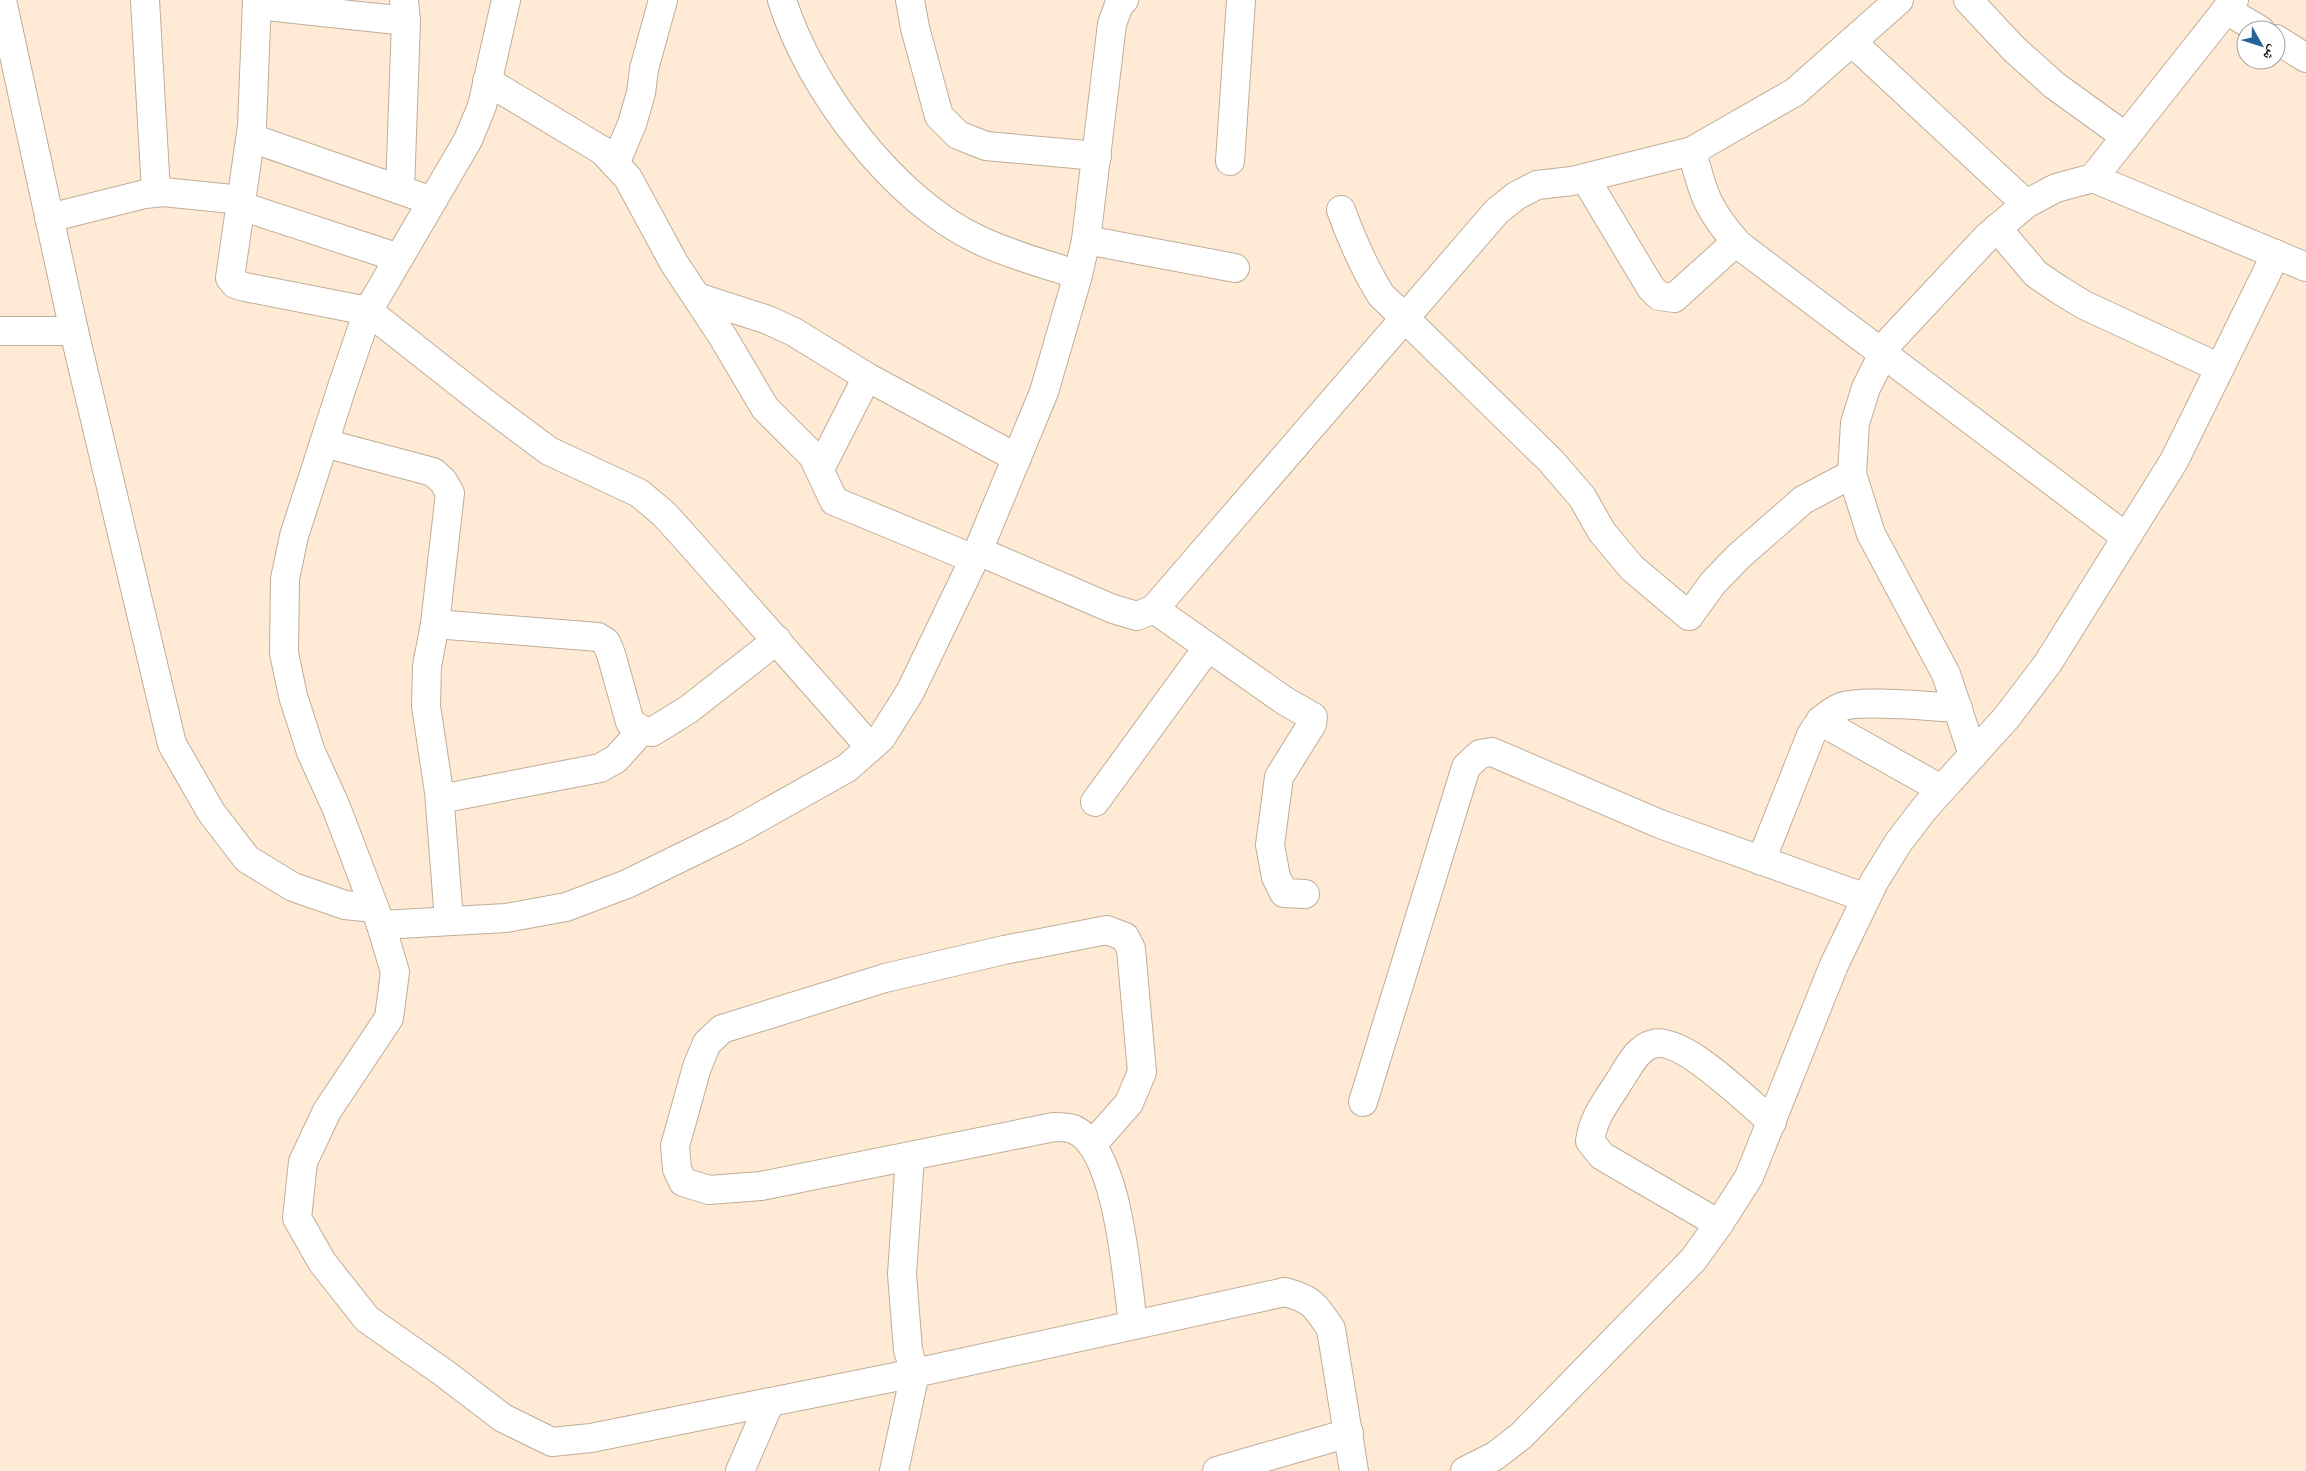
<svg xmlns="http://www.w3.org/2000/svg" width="2306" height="1471" font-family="Helvetica,'Noto Naskh Arabic',sans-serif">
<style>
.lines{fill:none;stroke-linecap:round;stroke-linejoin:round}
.minor-casing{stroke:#c0ad98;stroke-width:30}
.minor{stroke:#fff;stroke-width:28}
</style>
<rect width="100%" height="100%" fill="#ffebd5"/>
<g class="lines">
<!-- minor casing -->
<g class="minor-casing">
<g id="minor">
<path d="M2 0 74 331 172 744 211 812 247 859 293 887 345 905 374 908"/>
<path d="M145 0 156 192"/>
<path d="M257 0 252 126 230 278 235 284 245 287 368 311 486 404 549 451 639 493 664 514 692 545 870 747"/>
<path d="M506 0 482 106 468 140 368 311 343 384 294 536 285 579 284 653 293 696 311 752 336 807 381 925 395 972 389 1018 327 1111 303 1162 297 1218 322 1262 367 1319 444 1373 503 1418 552 1442 591 1438 915 1373 1285 1292C1312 1299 1316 1306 1331 1329L1354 1471"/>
<path d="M782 0C809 88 894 201 979 240 1010 255 1046 264 1078 275"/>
<path d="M910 0 915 28 939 116 958 135 986 146 1097 156"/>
<path d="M1968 0 2014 49 2054 85 2126 137"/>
<path d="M257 5 406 21 404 0"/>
<path d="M2226 10 2260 30"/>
<path d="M2276 39 2306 58"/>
<path d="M1852 42 2026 204"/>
<path d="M487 81 603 151 628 178 674 263 723 337 765 408 813 456 834 501 974 559"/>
<path d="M251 138 432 201"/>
<path d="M1692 151C1703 194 1708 211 1739 245L2126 537"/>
<path d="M1230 161 1241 0"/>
<path d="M615 164 632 124 641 93 644 69 663 0"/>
<path d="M1585 178 1651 288 1659 296 1674 298 1736 242"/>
<path d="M2093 178 2306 267"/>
<path d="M400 190 406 21"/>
<path d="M241 206 399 258"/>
<path d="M1341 210C1352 240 1364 268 1381 295L1551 461 1582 497 1602 532 1632 568 1689 616 1713 583 1738 557 1803 500 1852 474"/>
<path d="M49 218 145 194 163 192 242 200"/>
<path d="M1997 228 2036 274 2058 289 2084 305 2220 368"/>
<path d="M1086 240 1235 268"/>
<path d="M697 297 768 320 794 332 867 377 1017 458"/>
<path d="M0 331H74"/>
<path d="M324 443 433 472 443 481 450 493 435 624 427 666 426 706 439 792 449 920"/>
<path d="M820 469 867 377"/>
<path d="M978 551 1113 609 1137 616 1154 609 1497 211 1516 196 1537 185 1572 181 1692 151 1795 92 1899 0"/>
<path d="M1154 609 1285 701 1313 717 1312 724 1279 777 1270 845 1276 877 1284 893 1305 894"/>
<path d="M435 624 598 637 606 642 611 654 630 722 642 730 652 732 689 709 777 640"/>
<path d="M1820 721 1941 789"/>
<path d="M1973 755 1946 674 1871 534 1852 474 1855 423 1866 388 1889 342 1986 238 2026 204 2056 188 2093 178 2234 0"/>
<path d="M440 799 600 768 616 759 642 730"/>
<path d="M1095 802 1208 647"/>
<path d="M1761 861 1811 735C1819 722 1827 713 1841 707 1861 699 1933 707 1958 708"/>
<path d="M381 925 506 918 566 907 627 884 735 831 847 768 881 738 910 692 978 551 1044 392 1078 275 1086 240 1112 24 1120 2 1124 0"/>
<path d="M1363 1102 1466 767 1480 754 1492 752 1660 824 1866 898"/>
<path d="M1092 1145 1129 1103 1142 1072 1131 949 1125 937 1107 930 1004 950 885 978 722 1029 707 1043 697 1067 675 1146 677 1169 683 1182 709 1190 761 1186 1054 1127C1060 1127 1067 1127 1073 1129 1119 1147 1127 1281 1133 1325"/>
<path d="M1719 1224 1602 1156 1590 1141C1593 1117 1607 1101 1620 1080 1628 1068 1637 1048 1653 1044 1682 1035 1749 1103 1772 1122"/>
<path d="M740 1471 770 1402"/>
<path d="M894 1471 915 1373 908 1350 902 1274 910 1157"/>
<path d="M1217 1471 1349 1433"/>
<path d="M1465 1471 1495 1456 1522 1435 1693 1260 1719 1224 1749 1177 1834 965 1874 882 1898 843 1924 809 2007 717 2048 663 2174 461 2276 254"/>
</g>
</g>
<!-- minor -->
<use href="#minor" class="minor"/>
</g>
<!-- north arrow -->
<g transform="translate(2261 45) rotate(129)"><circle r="24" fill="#ffffff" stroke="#a4a29f"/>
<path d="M0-4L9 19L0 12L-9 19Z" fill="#266199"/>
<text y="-8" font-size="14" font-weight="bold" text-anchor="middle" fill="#1c160e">ش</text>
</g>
</svg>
